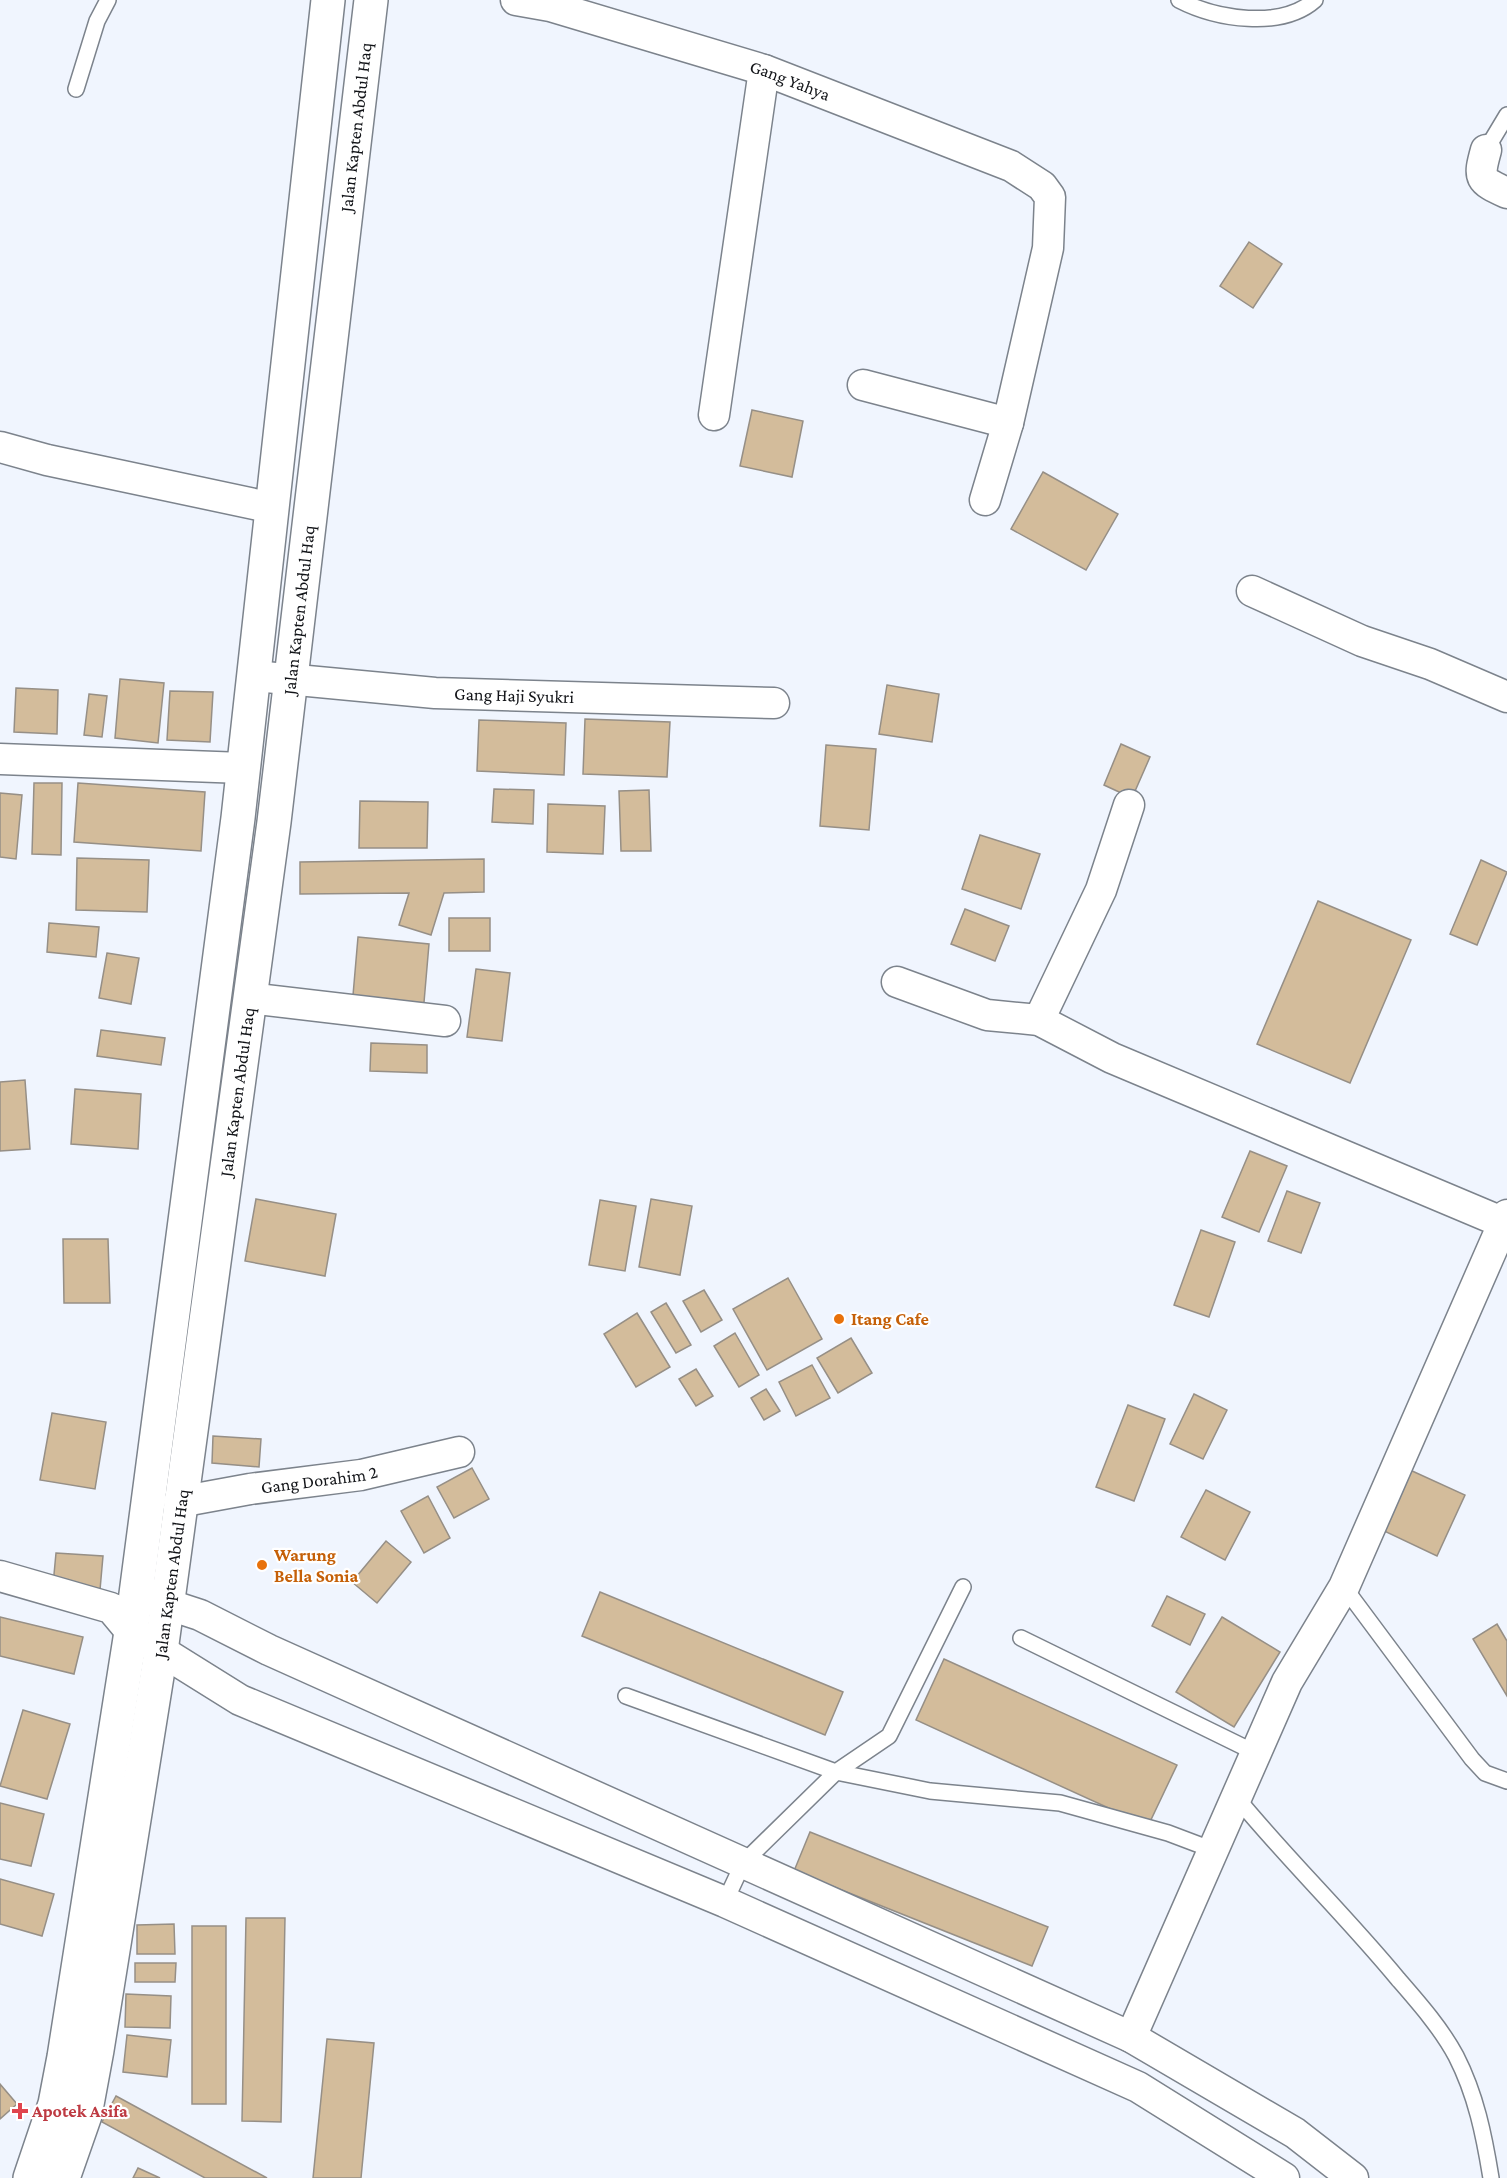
<svg xmlns="http://www.w3.org/2000/svg" width="1507" height="2178" font-family="'Crimson Pro',serif">
<style>
.building{fill:#d3bc9b;stroke:#968f86;stroke-width:1.5}
.lines{fill:none;stroke-linecap:round;stroke-linejoin:round}
.service-casing{stroke:#7c838c;stroke-width:18}
.minor-casing{stroke:#7c838c;stroke-width:33}
.tertiary-casing{stroke:#7c838c;stroke-width:36}
.service{stroke:#fff;stroke-width:15}
.minor{stroke:#fff;stroke-width:30}
.tertiary{stroke:#fff;stroke-width:33}
.food-dot{fill:#e8710a;stroke:#fff;stroke-width:2}
.health-dot{fill:#e0444e;stroke:#fff;stroke-width:2}
.labels{text-anchor:middle;stroke-width:4.5;stroke-linejoin:round;paint-order:stroke}
.street-label{font-size:18px;fill:#121418;stroke:#fff}
.food-label{font-size:18px;font-weight:bold;fill:#c56008;stroke:#fff;text-anchor:start}
.health-label{font-size:18px;font-weight:bold;fill:#be3a42;stroke:#fff;text-anchor:start}
</style>
<rect width="100%" height="100%" fill="#f0f5fe"/>
<!-- building -->
<g class="building">
<path d="M1249 242 1282 264 1253 308 1220 286Z"/>
<path d="M752 410 803 421 792 477 740 466Z"/>
<path d="M1043 472 1118 514 1086 570 1011 529Z"/>
<path d="M120 679 164 683 158 743 115 738Z"/>
<path d="M887 685 939 694 932 742 879 734Z"/>
<path d="M16 688 58 690 57 734 14 732Z"/>
<path d="M170 691 213 692 210 742 167 740Z"/>
<path d="M89 694 107 696 102 737 84 735Z"/>
<path d="M585 719 670 722 667 777 583 774Z"/>
<path d="M479 720 566 723 564 775 477 771Z"/>
<path d="M1121 744 1150 757 1132 798 1104 785Z"/>
<path d="M826 745 876 749 869 830 820 826Z"/>
<path d="M34 783H62L61 855 32 854Z"/>
<path d="M78 783 205 792 201 851 74 842Z"/>
<path d="M494 789 534 790 533 824 492 822Z"/>
<path d="M649 790 651 851H621L619 791Z"/>
<path d="M0 793 22 795 16 859 0 857Z"/>
<path d="M360 801 428 802 427 848H359Z"/>
<path d="M548 804 605 806 603 854 547 852Z"/>
<path d="M980 835 1040 854 1021 909 962 889Z"/>
<path d="M77 858 149 860 147 912 76 910Z"/>
<path d="M484 859V892L444 893 431 935 399 925 409 893 300 894V862Z"/>
<path d="M1481 860 1507 872 1477 945 1450 934Z"/>
<path d="M1318 901 1411 940 1350 1083 1257 1044Z"/>
<path d="M965 909 1009 926 995 961 951 944Z"/>
<rect x="449" y="918" width="41" height="33"/>
<path d="M49 923 99 927 96 957 47 952Z"/>
<path d="M358 937 429 944 423 1014 352 1007Z"/>
<path d="M107 953 139 958 131 1004 99 998Z"/>
<path d="M476 969 510 973 502 1041 467 1037Z"/>
<path d="M101 1030 165 1038 161 1065 97 1056Z"/>
<path d="M371 1043 427 1045V1073L370 1071Z"/>
<path d="M25 1080 30 1149 0 1151V1082Z"/>
<path d="M75 1089 141 1094 138 1149 71 1144Z"/>
<path d="M1250 1151 1287 1166 1259 1232 1222 1217Z"/>
<path d="M1287 1191 1320 1203 1301 1253 1268 1241Z"/>
<path d="M256 1199 336 1214 325 1276 245 1261Z"/>
<path d="M651 1199 692 1206 680 1275 639 1267Z"/>
<path d="M600 1200 636 1206 625 1271 589 1265Z"/>
<path d="M1201 1230 1235 1242 1209 1317 1174 1305Z"/>
<path d="M63 1239H108L110 1303H64Z"/>
<path d="M788 1278 822 1339 767 1370 733 1309Z"/>
<path d="M704 1290 722 1320 701 1332 683 1301Z"/>
<path d="M666 1303 691 1345 676 1353 651 1312Z"/>
<path d="M637 1313 670 1367 636 1387 604 1334Z"/>
<path d="M735 1333 759 1375 739 1387 714 1346Z"/>
<path d="M851 1338 872 1373 838 1393 817 1358Z"/>
<path d="M812 1365 830 1398 796 1416 779 1382Z"/>
<path d="M696 1369 713 1396 696 1406 679 1379Z"/>
<path d="M766 1389 780 1411 764 1420 751 1398Z"/>
<path d="M1194 1394 1227 1410 1203 1459 1170 1444Z"/>
<path d="M1128 1405 1165 1419 1134 1501 1096 1487Z"/>
<path d="M52 1413 106 1422 95 1489 40 1480Z"/>
<path d="M213 1436 261 1439 259 1467 212 1463Z"/>
<path d="M472 1468 489 1499 454 1518 437 1487Z"/>
<path d="M1410 1470 1465 1495 1437 1556 1382 1530Z"/>
<path d="M1206 1490 1250 1512 1225 1560 1181 1537Z"/>
<path d="M428 1496 450 1538 424 1553 401 1511Z"/>
<path d="M386 1541 411 1562 377 1603 352 1582Z"/>
<path d="M56 1553 103 1556 100 1590 53 1585Z"/>
<path d="M600 1592 843 1692 825 1735 582 1636Z"/>
<path d="M1167 1596 1205 1614 1190 1645 1152 1626Z"/>
<path d="M0 1617 83 1637 74 1674 0 1656Z"/>
<path d="M1222 1617 1280 1652 1234 1727 1176 1692Z"/>
<path d="M1497 1624 1507 1641V1696L1473 1639Z"/>
<path d="M944 1659 1177 1765 1148 1826 916 1720Z"/>
<path d="M23 1710 70 1724 47 1799 0 1786Z"/>
<path d="M0 1803 44 1814 31 1866 0 1859Z"/>
<path d="M810 1832 1048 1927 1032 1966 794 1871Z"/>
<path d="M0 1879 54 1894 42 1936 0 1924Z"/>
<path d="M246 1918H285L281 2122 242 2121Z"/>
<path d="M174 1924 175 1954H137V1925Z"/>
<rect x="192" y="1926" width="34" height="178"/>
<path d="M135 1963H176L175 1982H135Z"/>
<path d="M126 1994 171 1996 170 2028 125 2027Z"/>
<path d="M127 2035 171 2040 167 2077 123 2072Z"/>
<path d="M327 2039 374 2043 361 2178H313Z"/>
<path d="M0 2084 17 2104 0 2119Z"/>
<path d="M116 2096 267 2178H205L102 2122Z"/>
<path d="M138 2168 160 2178H133Z"/>
</g>
<g class="lines">
<!-- service casing -->
<g class="service-casing">
<g id="service">
<path d="M1179 0C1216 19 1281 30 1315 0"/>
<path d="M76 89 97 21 108 0"/>
<path d="M1486 150 1507 115"/>
<path d="M1344 1587 1472 1759 1485 1773 1507 1781"/>
<path d="M1021 1638 1256 1753"/>
<path d="M626 1696 836 1772 889 1736 963 1587"/>
<path d="M1237 1798C1288 1860 1346 1916 1398 1979 1418 2002 1441 2028 1456 2056 1476 2095 1484 2135 1491 2178"/>
<path d="M725 1902 743 1863 836 1772 930 1791 1060 1803 1168 1833 1213 1850"/>
</g>
</g>
<!-- minor casing -->
<g class="minor-casing">
<g id="minor">
<path id="s1" d="M516 0 550 6 764 70 1011 166 1042 186 1050 197 1048 248 1008 423 985 500"/>
<path d="M1486 150C1478 179 1479 180 1507 193"/>
<path d="M863 385 1008 423"/>
<path d="M714 415 764 70"/>
<path d="M0 447 47 460 273 508"/>
<path d="M1252 591 1362 641 1430 664 1507 697"/>
<path id="s2" d="M254 676 435 693 774 703"/>
<path d="M0 759 243 768"/>
<path d="M897 982 987 1015 1039 1020 1112 1058 1504 1223"/>
<path d="M249 998 445 1021"/>
<path d="M1039 1020 1101 890 1129 805"/>
<path id="s3" d="M179 1502 250 1489 361 1475 459 1452"/>
<path d="M0 1576 111 1608 131 1632 240 1700 725 1902 1138 2087 1284 2178"/>
<path d="M145 1597 200 1615 269 1650 1131 2037 1295 2133 1353 2178"/>
<path d="M1131 2037 1287 1682 1344 1587 1507 1215"/>
</g>
</g>
<!-- tertiary casing -->
<g class="tertiary-casing">
<g id="tertiary">
<path d="M30 2178 55 2104 64 2057 131 1632 238 818 328 0"/>
<path id="s4" d="M63 2178 85 2115 97 2050 161 1651 274 822 371 0"/>
</g>
</g>
<!-- service -->
<use href="#service" class="service"/>
<!-- minor -->
<use href="#minor" class="minor"/>
<!-- tertiary -->
<use href="#tertiary" class="tertiary"/>
</g>
<!-- markers -->
<g class="food-dot">
<circle cx="839" cy="1319" r="6"/>
<circle cx="262" cy="1565" r="6"/>
</g>
<path class="health-dot" d="M17 2102h6v6h6v6h-6v6h-6v-6h-6v-6h6z"/>
<g class="labels">
<!-- street labels -->
<g class="street-label">
<text dy="6" stroke="none"><textPath href="#s1" startOffset="286">Gang Yahya</textPath></text>
<text dy="6" stroke="none"><textPath href="#s4" startOffset="2073">Jalan Kapten Abdul Haq</textPath></text>
<text dy="6" stroke="none"><textPath href="#s4" startOffset="1587">Jalan Kapten Abdul Haq</textPath></text>
<text dy="6" stroke="none"><textPath href="#s2" startOffset="261">Gang Haji Syukri</textPath></text>
<text dy="6" stroke="none"><textPath href="#s4" startOffset="1101">Jalan Kapten Abdul Haq</textPath></text>
<text dy="6" stroke="none"><textPath href="#s3" startOffset="142">Gang Dorahim 2</textPath></text>
<text dy="6" stroke="none"><textPath href="#s4" startOffset="615">Jalan Kapten Abdul Haq</textPath></text>
</g>
<!-- food labels -->
<g class="food-label">
<text x="851" y="1325">Itang Cafe</text>
<text x="274" y="1561">Warung<tspan x="274" dy="21">Bella Sonia</tspan></text>
</g>
<!-- health labels -->
<g class="health-label">
<text x="32" y="2117">Apotek Asifa</text>
</g>
</g>
</svg>
